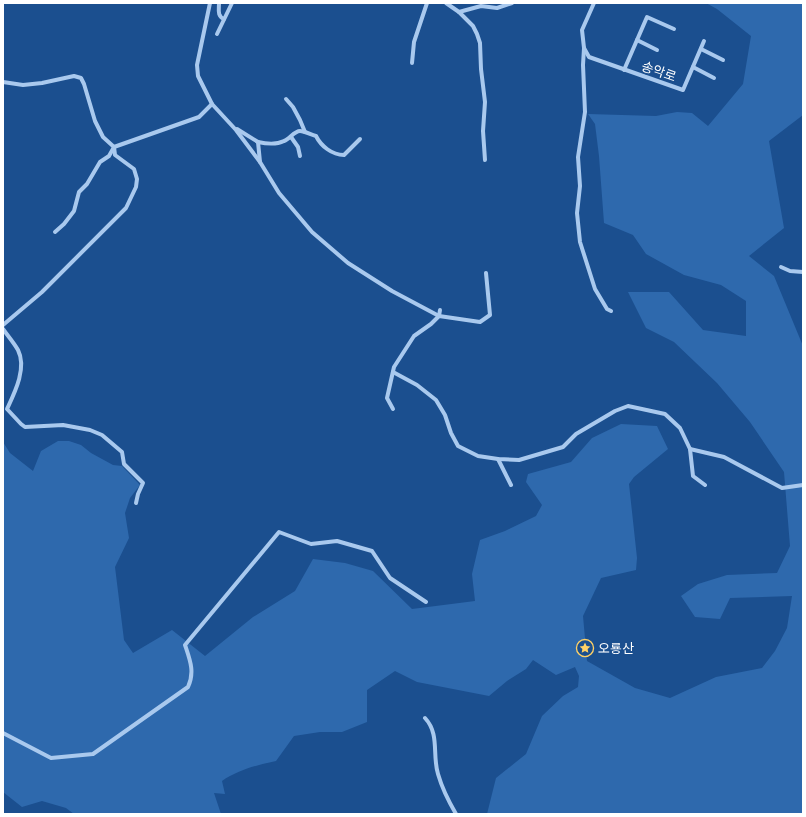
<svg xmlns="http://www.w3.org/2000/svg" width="806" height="817" font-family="Cabin,'Noto Sans KR',sans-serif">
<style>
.green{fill:#2e69ad}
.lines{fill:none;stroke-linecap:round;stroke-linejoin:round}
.minor{stroke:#a9c9ee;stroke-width:4}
.labels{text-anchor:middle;stroke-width:3;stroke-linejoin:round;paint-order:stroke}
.street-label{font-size:13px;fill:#fff;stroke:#1b4f8f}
.poi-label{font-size:13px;fill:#fff;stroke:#1b4f8f;text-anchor:start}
</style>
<rect width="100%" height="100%" fill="#1b4f8f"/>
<!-- green -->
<path class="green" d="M706 3H803V115L769 141 784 228 749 256 774 276 803 346V814H487L496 778 526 754 542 716 563 696 578 687 579 676 575 667 556 675 533 660 526 669 507 681 489 696 417 682 395 671 367 690V722L342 732H320L294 736 276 761C257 765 238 770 222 781L225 794 214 793 221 814H74L66 808 42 801 22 807 3 792V442L10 453 33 471 41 451 58 441H69L81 445 91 453 113 465 122 466 140 485 130 498 125 513 129 538 115 567 124 640 133 653 172 630 205 656 253 617 295 591 313 559 345 563 373 571 412 609 475 601 472 574 480 540 505 531 536 516 542 505 526 482 528 474 571 462 592 438 621 424 657 426 668 449 634 477 629 484 637 558 636 570 601 578 583 616 587 661 635 688 670 698 716 677 762 668 775 651 787 628 792 596 730 598 720 619 695 617 681 596 698 584 727 575 777 573 790 546 784 472 750 422 717 383 674 342 646 328 628 292H669L703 330 746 336V301L721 285 684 275 646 254 633 235 604 223 599 156 595 124 588 114 656 116 677 112 692 113 708 126 743 84 751 36 717 9Z"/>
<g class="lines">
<!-- minor -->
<g class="minor">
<path d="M210 3 197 65 198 76 212 104 236 130 260 162 279 193 312 232 348 263 392 291 439 316 480 322 490 315 486 273"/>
<path d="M219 3C219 10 217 16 224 19"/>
<path d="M446 3 459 12 473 26 477 34 480 43 481 69 485 102 483 131 485 160"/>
<path d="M594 3 582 30 584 48 589 57 683 90 704 41"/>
<path d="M459 12 481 6 497 8 512 3"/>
<path d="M217 34 232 3"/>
<path d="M637 40 657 50"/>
<path d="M584 48 583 65 585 112 578 157 580 186 577 213 580 242 595 289 607 309 611 311"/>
<path d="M701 49 723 60"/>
<path d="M412 63 414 42 427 3"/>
<path d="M693 67 714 78"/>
<path d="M624 70 647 17 674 29"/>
<path d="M3 82 23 85 42 83 74 76 81 78 84 84 95 121 103 137 114 147 109 156 100 162 87 184 79 192 74 211 64 224 55 232"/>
<path d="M286 99 293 107 300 120 305 132"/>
<path d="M237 129 258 142"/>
<path d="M291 137 298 147 300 156"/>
<path d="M260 162 258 142C267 144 276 145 284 141 290 139 294 131 300 131 305 131 311 135 316 136 321 146 332 155 344 155L360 139"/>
<path d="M781 267 790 271 803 272"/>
<path d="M3 325 42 292 126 208 136 187 137 179 134 169 115 155 114 147 199 117 212 104"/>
<path d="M3 329C8 336 14 343 18 350 27 368 15 392 7 409L21 424 25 427 63 425 90 430 102 435 122 452 124 464 143 483 138 494 136 503"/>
<path d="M393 372 417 385 436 400 445 415 451 433 458 446 478 456 498 459 519 460 563 447 576 434 615 411 628 406 665 414 680 428 690 449 693 476 705 485"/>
<path d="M393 409 387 398 394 367 414 336 431 324 439 316 440 310"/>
<path d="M690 449 724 457 782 488 803 485"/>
<path d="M498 459 511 485"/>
<path d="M425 718C440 734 432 755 438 774 442 788 449 802 456 814"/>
<path d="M3 733 51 758 93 754 188 687C195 672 190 660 185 645L279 532 311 544 337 541 372 551 390 578 426 602"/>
</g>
</g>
<!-- icons -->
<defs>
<g id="sight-ring" transform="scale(0.9)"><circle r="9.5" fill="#1b4f8f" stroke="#ffd166" stroke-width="1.5"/><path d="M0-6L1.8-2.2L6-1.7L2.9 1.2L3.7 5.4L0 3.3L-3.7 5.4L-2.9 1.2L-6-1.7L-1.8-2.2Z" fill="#ffd166"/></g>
</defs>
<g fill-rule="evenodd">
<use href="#sight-ring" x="585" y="648"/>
</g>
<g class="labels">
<!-- street labels -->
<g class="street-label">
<text transform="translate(659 71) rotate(19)" y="5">송악로</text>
</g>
<!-- poi labels -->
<g class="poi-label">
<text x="598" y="653">오룡산</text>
</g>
</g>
<!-- border -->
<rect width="806" height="817" fill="none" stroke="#ffffff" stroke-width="8"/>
</svg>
